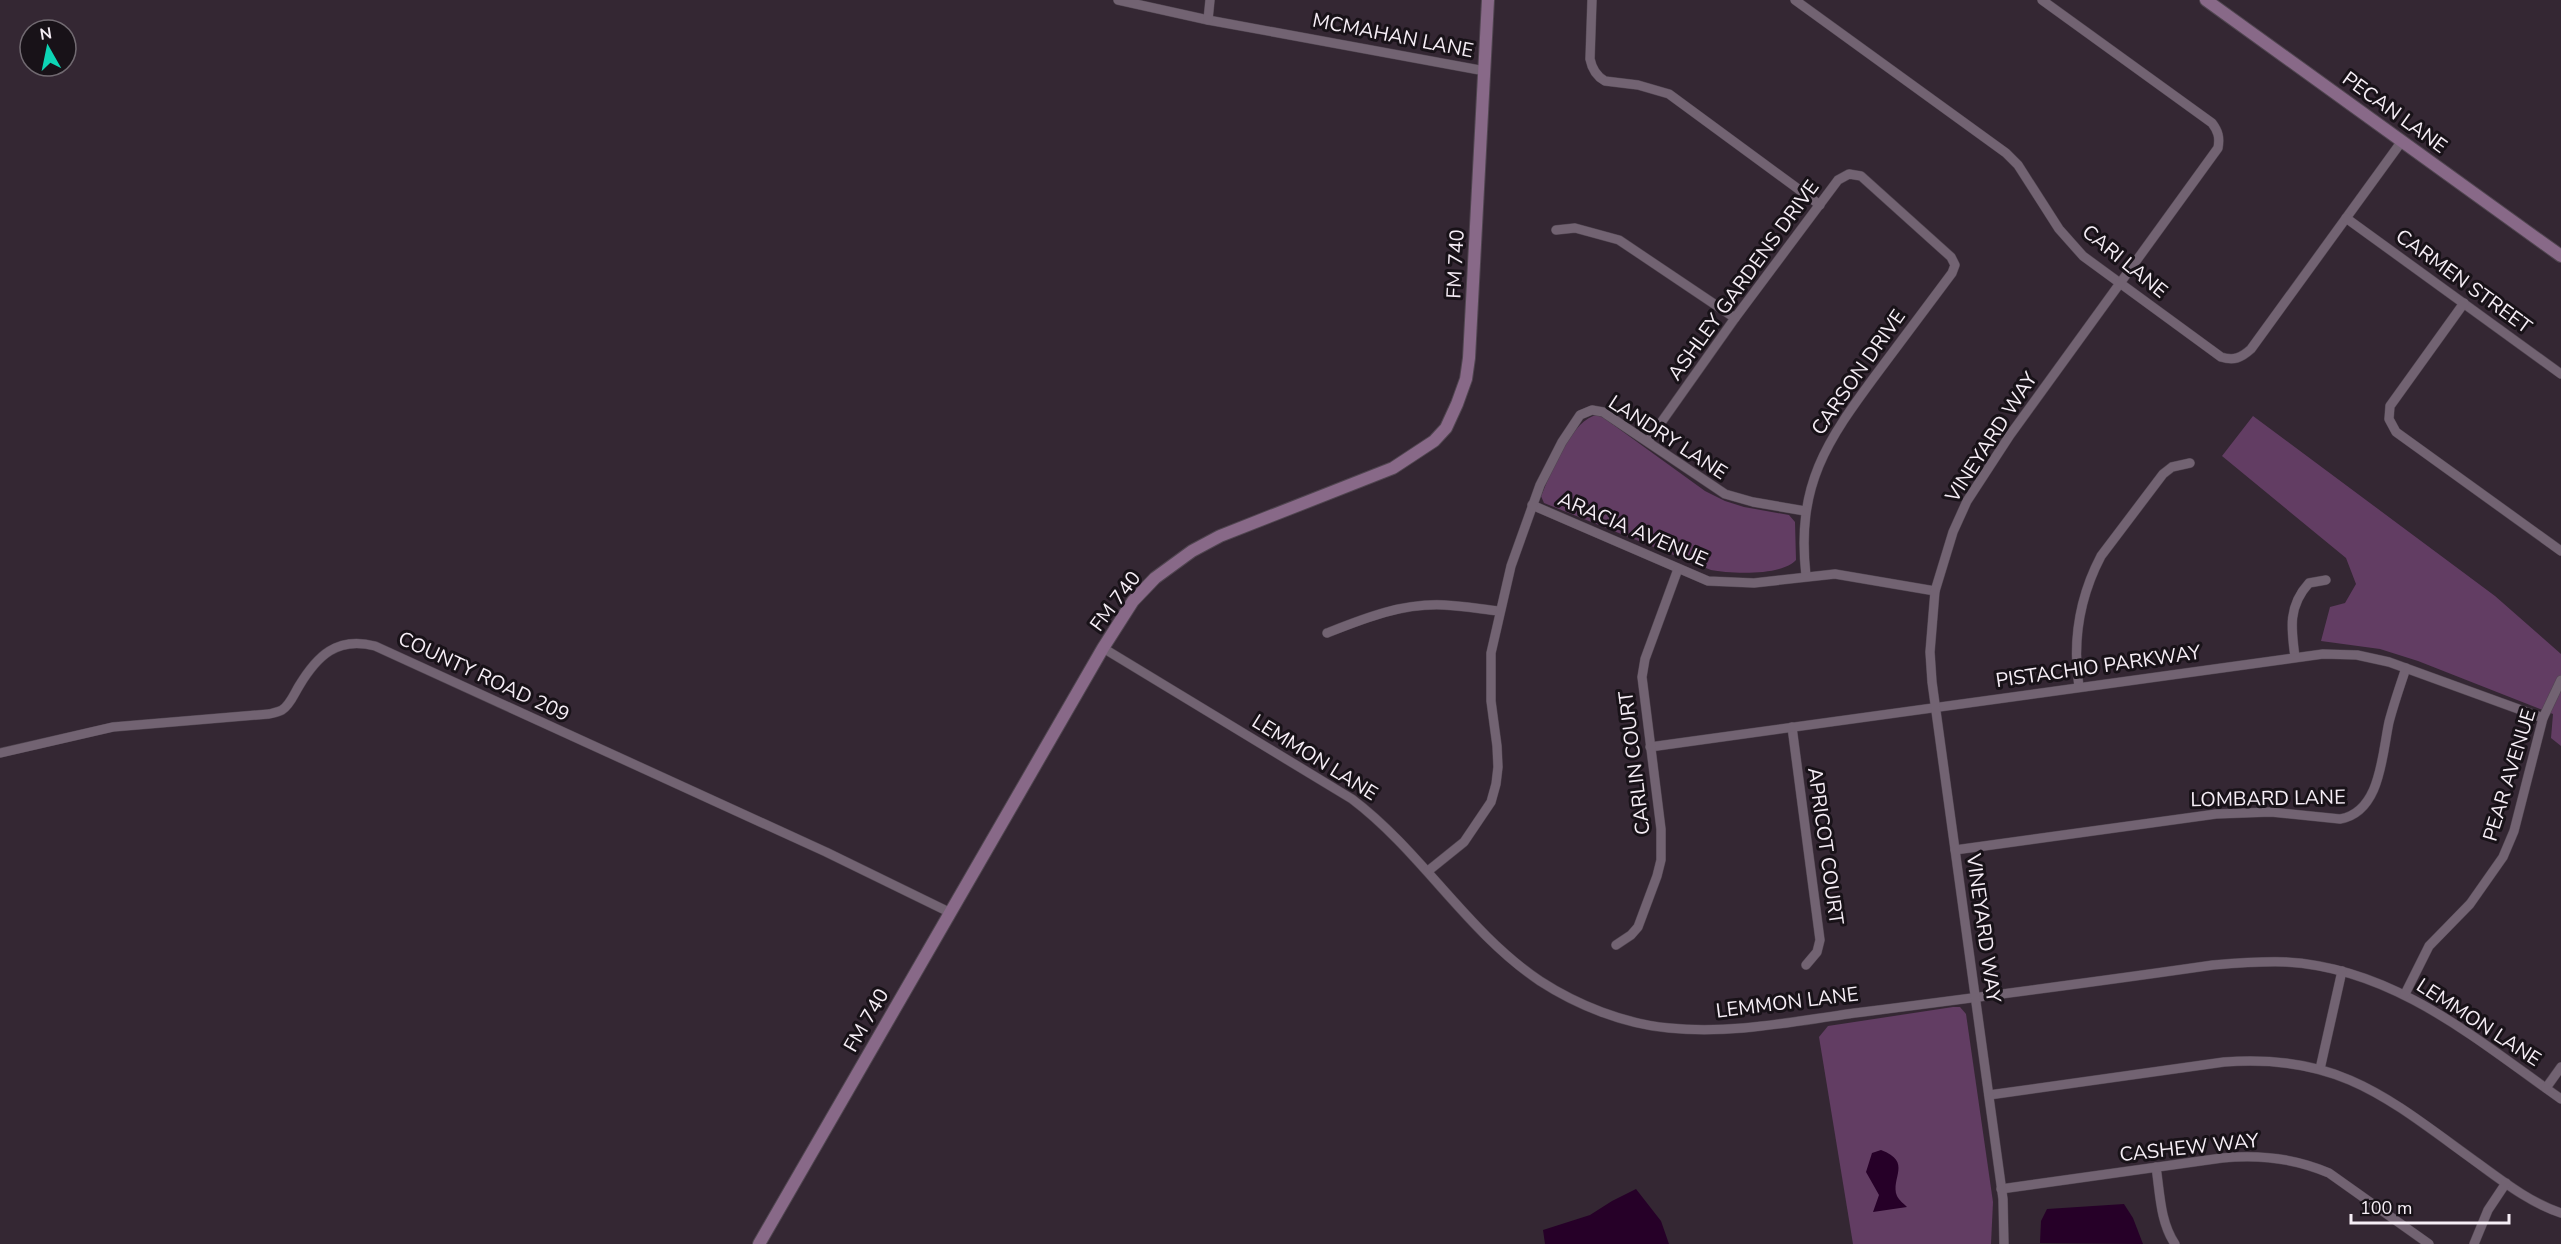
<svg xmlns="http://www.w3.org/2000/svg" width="2561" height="1244" font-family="'Nunito Sans',sans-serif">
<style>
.green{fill:#623d63}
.water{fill:#260028}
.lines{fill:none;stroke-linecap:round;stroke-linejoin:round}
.street-casing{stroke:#504550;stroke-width:10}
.secondary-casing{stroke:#504550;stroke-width:14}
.street{stroke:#726372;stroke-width:9}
.secondary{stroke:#886988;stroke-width:12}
.labels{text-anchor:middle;stroke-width:6;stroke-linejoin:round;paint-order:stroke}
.street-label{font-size:20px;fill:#f6eef6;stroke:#181218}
</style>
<rect width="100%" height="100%" fill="#342733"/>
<!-- green -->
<g class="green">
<path d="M1597 415 1604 418 1705 491 1725 501 1744 507 1789 515 1795 522 1796 560C1782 576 1731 574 1711 570L1544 503 1541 496 1544 489C1553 468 1573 419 1597 415Z"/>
<path d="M2253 416 2495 596 2561 654V746L2551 738 2553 714 2418 661 2380 649 2321 641 2330 607 2345 603 2356 584 2346 558 2222 456Z"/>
<path d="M1953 1007H1960L1966 1014 1993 1202 1991 1244H1853L1819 1037 1828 1026Z"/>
</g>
<!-- water -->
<g class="water">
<path d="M1881 1150C1913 1162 1890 1178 1897 1196 1899 1200 1904 1204 1907 1207L1873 1212 1879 1195 1866 1172 1872 1153Z"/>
<path d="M1636 1189 1661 1221 1669 1244H1545L1543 1230 1590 1215 1612 1201Z"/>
<path d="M2124 1204 2133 1218 2143 1244 2040 1243 2041 1221 2047 1209Z"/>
</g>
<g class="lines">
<!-- street casing -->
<g class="street-casing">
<g id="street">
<path d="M1118 0 1208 20 1485 71"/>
<path d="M1592 0 1590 59C1592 69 1596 76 1605 81L1638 85 1669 94 1820 205"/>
<path d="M1795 0 2006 153 2018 165 2059 229 2083 256 2221 357C2234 361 2241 358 2251 349L2402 141"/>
<path d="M1208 20 1210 0"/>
<path d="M2346 218 2561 374"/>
<path d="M1556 230 1575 228 1619 240 1735 318"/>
<path d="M2464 303 2390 406 2389 419 2396 432 2561 551"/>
<path d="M1648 441 1735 318 1838 180 1849 174 1861 176 1951 257 1955 265 1952 273C1927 306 1903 339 1878 372 1826 442 1796 485 1806 576"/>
<path d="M1532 505 1708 581 1754 583 1835 574 1935 591"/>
<path d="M1327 633C1365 618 1402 603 1444 605 1463 606 1481 609 1500 611"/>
<path d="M1103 648 1352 799C1422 852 1467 932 1540 981 1577 1005 1624 1024 1669 1028 1734 1035 1799 1020 1863 1012 1980 997 2096 982 2213 965 2237 963 2261 961 2286 962 2394 968 2476 1039 2561 1099"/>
<path d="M2295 657C2291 628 2288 606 2309 583L2326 580"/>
<path d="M2079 687C2072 640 2079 598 2101 556L2163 474 2172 467 2190 463"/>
<path d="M1792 727 1820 940 1817 952 1806 965"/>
<path d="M1650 747 2323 654 2357 655 2389 662 2543 718"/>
<path d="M0 753 113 727 269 714C273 713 278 712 282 710 290 705 294 694 299 686 317 656 337 636 375 646L826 852 951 913"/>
<path d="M1955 850 2216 814 2271 812 2340 819C2381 812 2382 754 2389 722 2394 703 2400 686 2406 668"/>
<path d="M1428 871 1464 842 1491 802 1496 784 1498 767 1497 746 1491 701V653L1511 566 1540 485 1562 442 1580 415 1592 410 1603 412 1725 494 1753 502 1805 511"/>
<path d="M1616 945 1631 935 1638 927 1657 876 1661 860V829L1642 677 1645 659 1678 569"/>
<path d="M2405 994 2429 946 2470 904 2503 857 2514 831 2543 718 2561 680"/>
<path d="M2320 1069 2342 971"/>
<path d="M2546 1088 2561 1067"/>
<path d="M1989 1095 2224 1062C2341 1053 2390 1100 2479 1164 2505 1183 2531 1203 2561 1213"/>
<path d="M2156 1167C2160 1193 2160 1222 2175 1244"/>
<path d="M2001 1189 2222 1158C2260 1154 2294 1158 2329 1173L2429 1244"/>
<path d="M2004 1244 2003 1199 1932 682 1930 652 1935 591 1953 532 1967 501 2010 435 2218 148C2220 137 2218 131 2212 123L2042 0"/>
<path d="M2474 1244 2488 1210 2506 1183"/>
</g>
</g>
<!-- secondary casing -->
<g class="secondary-casing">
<g id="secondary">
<path d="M2206 0 2561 256"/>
<path d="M759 1244 1103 648 1133 601 1155 578 1192 551 1220 536 1393 468 1434 441 1446 428 1457 404 1466 379 1469 358 1488 0"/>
</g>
</g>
<!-- street -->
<use href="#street" class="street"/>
<!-- secondary -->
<use href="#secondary" class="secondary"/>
</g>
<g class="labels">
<!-- street labels -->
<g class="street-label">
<text transform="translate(1393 35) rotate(11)" y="7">MCMAHAN LANE</text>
<text transform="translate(2395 112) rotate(36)" y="7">PECAN LANE</text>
<text transform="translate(2125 261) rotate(39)" y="7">CARI LANE</text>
<text transform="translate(1455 264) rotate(-87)" y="7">FM 740</text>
<text transform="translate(1743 280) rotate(-54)" y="7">ASHLEY GARDENS DRIVE</text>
<text transform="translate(2464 281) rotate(36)" y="7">CARMEN STREET</text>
<text transform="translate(1858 372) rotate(-55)" y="7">CARSON DRIVE</text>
<text transform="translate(1668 437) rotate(33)" y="7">LANDRY LANE</text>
<text transform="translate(1991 437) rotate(-57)" y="7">VINEYARD WAY</text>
<text transform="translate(1633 529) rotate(23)" y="7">ARACIA AVENUE</text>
<text transform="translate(1115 601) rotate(-53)" y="7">FM 740</text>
<text transform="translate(2098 666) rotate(-8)" y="7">PISTACHIO PARKWAY</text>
<text transform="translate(484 676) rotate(25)" y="7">COUNTY ROAD 209</text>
<text transform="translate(1315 757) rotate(32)" y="7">LEMMON LANE</text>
<text transform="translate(1634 763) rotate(-97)" y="7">CARLIN COURT</text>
<text transform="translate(2509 775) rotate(-73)" y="7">PEAR AVENUE</text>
<text transform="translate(2268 798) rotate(-1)" y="7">LOMBARD LANE</text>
<text transform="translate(1826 846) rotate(82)" y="7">APRICOT COURT</text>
<text transform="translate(1984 928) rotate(82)" y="7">VINEYARD WAY</text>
<text transform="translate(1787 1002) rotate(-7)" y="7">LEMMON LANE</text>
<text transform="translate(866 1020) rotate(-60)" y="7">FM 740</text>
<text transform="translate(2479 1022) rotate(33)" y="7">LEMMON LANE</text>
<text transform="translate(2189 1147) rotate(-6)" y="7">CASHEW WAY</text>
</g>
</g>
<!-- north arrow -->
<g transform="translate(48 48) rotate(351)"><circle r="28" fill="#181218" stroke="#716a71" stroke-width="1.5"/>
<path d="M0-4.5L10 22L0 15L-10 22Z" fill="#0dd5b5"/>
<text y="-9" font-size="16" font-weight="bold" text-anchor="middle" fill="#f6eef6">N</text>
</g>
<!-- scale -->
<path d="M2351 1214v9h158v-9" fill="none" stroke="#f6eef6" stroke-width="3"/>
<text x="2360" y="1214" font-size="18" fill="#f6eef6" stroke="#181218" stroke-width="4.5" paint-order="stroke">100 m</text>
</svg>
